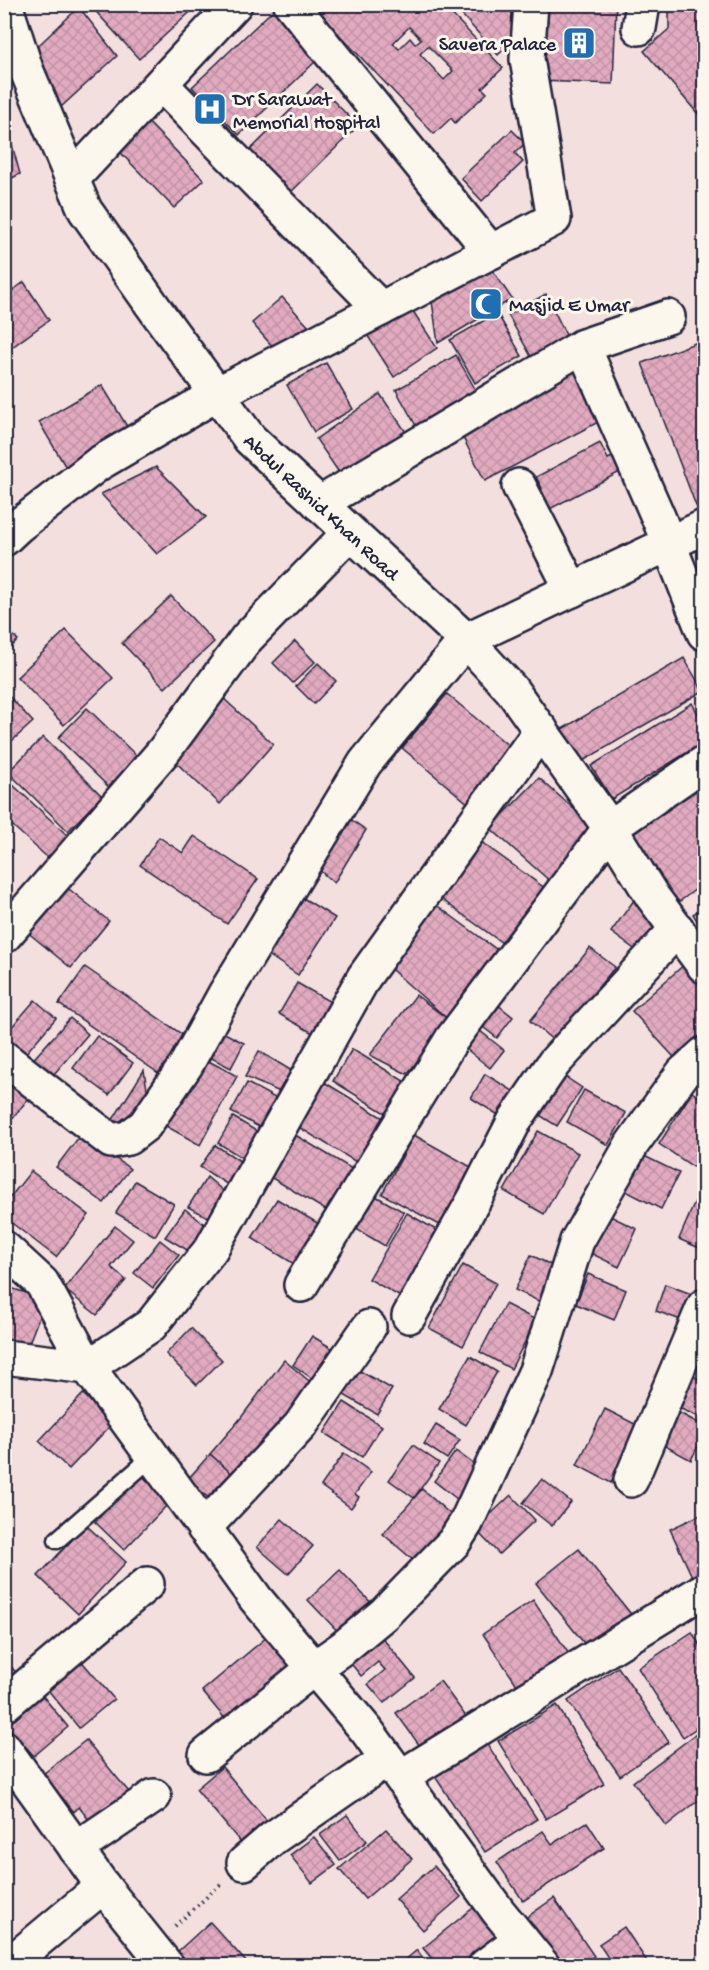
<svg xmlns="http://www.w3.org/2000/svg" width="709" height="1970" font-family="'Gochi Hand',sans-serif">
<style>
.building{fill:url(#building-cross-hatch);stroke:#22223b;stroke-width:1.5;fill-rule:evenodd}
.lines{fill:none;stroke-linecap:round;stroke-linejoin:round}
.lane-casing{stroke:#22223b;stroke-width:21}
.street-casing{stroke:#22223b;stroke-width:38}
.path{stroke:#22223b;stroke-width:4;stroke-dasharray:1.5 4.5;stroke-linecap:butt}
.lane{stroke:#fbf7ec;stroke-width:16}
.street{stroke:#fbf7ec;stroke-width:33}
.labels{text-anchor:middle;stroke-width:6;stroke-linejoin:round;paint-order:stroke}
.poi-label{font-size:20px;fill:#22223b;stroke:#fbf7ec;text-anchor:start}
.street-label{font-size:20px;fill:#22223b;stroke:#fbf7ec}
</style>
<defs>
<pattern id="building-cross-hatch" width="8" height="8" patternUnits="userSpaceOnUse" patternTransform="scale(1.5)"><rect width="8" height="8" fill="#e1aabf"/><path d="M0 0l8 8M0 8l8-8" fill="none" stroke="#c192a5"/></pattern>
</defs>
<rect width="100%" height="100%" fill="#f3e0de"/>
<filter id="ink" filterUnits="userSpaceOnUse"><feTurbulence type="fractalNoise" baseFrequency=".0167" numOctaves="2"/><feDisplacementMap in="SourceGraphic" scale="12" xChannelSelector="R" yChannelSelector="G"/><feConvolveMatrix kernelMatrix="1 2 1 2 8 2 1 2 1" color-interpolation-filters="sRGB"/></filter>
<g filter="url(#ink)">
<!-- building -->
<g class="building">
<path d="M89 4H199L139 59Z"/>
<path d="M310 4H372L374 7 376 4H442L503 68 482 88 487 93 455 123 451 118 434 134ZM409 27 421 39 415 44 410 38 399 49 393 43ZM428 46 453 71 444 80 420 54Z"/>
<path d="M452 4H512L514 36 516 38 498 55Z"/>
<path d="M544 4H616L613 84 541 81Z"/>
<path d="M669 4H704V121L644 51 669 29Z"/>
<path d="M79 7 117 56 60 108 24 59Z"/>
<path d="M273 10 319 58 239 135 192 87Z"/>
<path d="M317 84 358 126 280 203 239 161Z"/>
<path d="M4 115 20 174 4 182Z"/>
<path d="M148 122 204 180 174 208 119 151Z"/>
<path d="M512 130 525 143 515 153 523 162 482 201 461 178Z"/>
<path d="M491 268 512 299 438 343 432 301Z"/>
<path d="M24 282 49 320 4 353V297Z"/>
<path d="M546 294 566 335 533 360 508 315Z"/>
<path d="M282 297 309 327 279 354 252 323Z"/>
<path d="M407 302 437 348 394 377 364 330Z"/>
<path d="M497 313 522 356 475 383 450 340Z"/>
<path d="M703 340 704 345V502L696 506 642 363Z"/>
<path d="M456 355 479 396 419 431 396 390Z"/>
<path d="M326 363 353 409 314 432 287 385Z"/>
<path d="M579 363 608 417 485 481 457 426Z"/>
<path d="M102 385 134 438 71 476 39 422Z"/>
<path d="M380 394 406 432 342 477 316 439Z"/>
<path d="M600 443 608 459 612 457 620 472 546 511 536 491 542 488 536 477Z"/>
<path d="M156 467 206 517 157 554 101 494Z"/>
<path d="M171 596 214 642 165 688 122 643Z"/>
<path d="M4 626 18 640 4 655Z"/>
<path d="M66 630 113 678 64 725 17 677Z"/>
<path d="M295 641 315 662 293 683 273 663Z"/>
<path d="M684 658 703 691 576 765 557 732Z"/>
<path d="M318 663 336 681 314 704 296 686Z"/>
<path d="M7 694 33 722 4 748V697Z"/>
<path d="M447 694 515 751 470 805 402 748Z"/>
<path d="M222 697 273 744 220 804 167 754Z"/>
<path d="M692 703 704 724V742L612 799 591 766Z"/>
<path d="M87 708 147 766 118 796 58 738Z"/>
<path d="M43 737 102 796 68 831 8 772Z"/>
<path d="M539 778 600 832 551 882 490 828Z"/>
<path d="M13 785 79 846 59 868 4 818V794Z"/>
<path d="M695 788 704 802V883L671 908 622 840Z"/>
<path d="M346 816 366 830 334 883 315 866Z"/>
<path d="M194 836 258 879 227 924 140 865 159 837 183 853Z"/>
<path d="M477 839 546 889 505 945 437 896Z"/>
<path d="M64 885 109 921 71 968 26 931Z"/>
<path d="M300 896 335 918 298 975 264 952Z"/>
<path d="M634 900 660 919 637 951 611 932Z"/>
<path d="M431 901 500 952 450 1021 385 964Z"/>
<path d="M704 907V932L693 914Z"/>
<path d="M590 948 615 967 554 1041 530 1021Z"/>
<path d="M687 962 704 982V1045L682 1066 632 1011Z"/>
<path d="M85 967 190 1040 164 1077 59 1004Z"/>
<path d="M297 983 334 1004 316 1035 279 1014Z"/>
<path d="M416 995 450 1021 407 1074 370 1055Z"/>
<path d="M487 996 513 1017 497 1038 470 1017Z"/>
<path d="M35 1000 56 1018 19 1061 4 1048V1036Z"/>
<path d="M70 1018 88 1034 49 1080 30 1063Z"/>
<path d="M211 1026 244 1043 231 1068 198 1051Z"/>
<path d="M474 1026 504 1050 490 1068 460 1044Z"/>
<path d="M97 1036 133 1063 109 1095 73 1068Z"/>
<path d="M352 1049 415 1088 396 1120 333 1081Z"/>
<path d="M259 1051 292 1071 280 1092 245 1077Z"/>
<path d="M201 1057 237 1076 200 1145 164 1125Z"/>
<path d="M144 1070 149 1102 116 1124 112 1121Z"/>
<path d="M558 1072 582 1088 557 1126 533 1111Z"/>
<path d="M4 1073 32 1094 4 1129Z"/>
<path d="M485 1074 518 1094 503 1118 471 1098Z"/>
<path d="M319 1079 393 1124 366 1168 292 1123Z"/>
<path d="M247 1083 277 1099 261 1128 231 1112Z"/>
<path d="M584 1090 626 1113 608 1145 567 1122Z"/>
<path d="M692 1092 704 1100V1174L659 1144Z"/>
<path d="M233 1117 266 1137 251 1163 218 1143Z"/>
<path d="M287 1130 357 1172 332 1214 262 1172Z"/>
<path d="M538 1131 578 1153 544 1214 504 1191Z"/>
<path d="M82 1133 130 1169 104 1203 56 1167Z"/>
<path d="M414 1135 480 1172 449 1230 382 1194Z"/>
<path d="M215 1145 251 1168 236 1190 200 1167Z"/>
<path d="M634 1151 679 1173 661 1209 614 1185Z"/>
<path d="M31 1171 89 1215 56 1257 4 1217V1205Z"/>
<path d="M207 1177 229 1196 216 1221 188 1207Z"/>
<path d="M135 1181 174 1204 155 1236 116 1213Z"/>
<path d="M365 1190 404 1212 385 1246 346 1223Z"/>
<path d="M277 1199 324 1227 299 1267 252 1238Z"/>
<path d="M695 1202 704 1206V1250L679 1239Z"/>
<path d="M185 1209 208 1227 194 1254 165 1237Z"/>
<path d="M598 1210 637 1229 619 1267 580 1248Z"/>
<path d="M407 1213 448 1237 411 1303 369 1279Z"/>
<path d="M115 1226 133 1240 111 1267 126 1280 97 1315 64 1289Z"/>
<path d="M160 1240 179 1255 153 1288 134 1273Z"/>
<path d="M531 1255 565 1272 549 1306 515 1290Z"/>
<path d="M463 1265 496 1283 463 1346 429 1328Z"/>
<path d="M588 1274 626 1290 614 1320 576 1304Z"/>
<path d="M665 1284 702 1298 692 1324 656 1311Z"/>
<path d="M4 1286 46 1299 27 1348H4Z"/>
<path d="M505 1304 536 1320 511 1369 480 1352Z"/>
<path d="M191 1328 222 1360 197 1385 166 1354Z"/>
<path d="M312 1336 343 1355 323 1386 293 1365Z"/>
<path d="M470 1356 497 1372 466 1425 439 1409Z"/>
<path d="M284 1360 320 1390 241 1482 210 1454 240 1419Z"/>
<path d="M351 1366 392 1389 377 1414 337 1391Z"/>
<path d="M686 1373 704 1381V1419L672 1405Z"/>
<path d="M83 1394 113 1423 69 1469 39 1441Z"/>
<path d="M344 1402 382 1426 362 1457 324 1433Z"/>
<path d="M605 1409 639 1426 611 1483 577 1465Z"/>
<path d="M672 1409 704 1426V1434L691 1460 656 1441Z"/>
<path d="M436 1425 460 1440 447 1459 424 1444Z"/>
<path d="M413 1445 439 1463 414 1498 389 1480Z"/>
<path d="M456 1451 480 1469 457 1499 434 1481Z"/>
<path d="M344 1453 371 1472 355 1494 359 1497 351 1508 321 1486Z"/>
<path d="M210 1454 241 1482 218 1507 188 1479Z"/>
<path d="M141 1475 170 1502 124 1550 95 1522Z"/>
<path d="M542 1479 571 1502 552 1526 523 1503Z"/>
<path d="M422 1489 459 1522 420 1566 383 1534Z"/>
<path d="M511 1495 535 1520 499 1554 475 1529Z"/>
<path d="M700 1515 704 1524V1581L696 1585 670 1529Z"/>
<path d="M282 1519 313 1546 288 1574 257 1547Z"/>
<path d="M86 1525 126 1562 78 1614 38 1576Z"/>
<path d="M579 1549 638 1623 595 1657 536 1583Z"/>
<path d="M340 1570 376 1608 344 1638 308 1600Z"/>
<path d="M533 1600 575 1663 525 1697 483 1634Z"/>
<path d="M376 1630 415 1678 384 1703 368 1684 385 1670 378 1662 361 1676 345 1656Z"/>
<path d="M692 1632 704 1652V1723L683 1737 638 1668Z"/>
<path d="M267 1637 291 1665 226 1720 202 1691Z"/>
<path d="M78 1657 114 1699 79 1728 44 1685Z"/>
<path d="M4 1659 22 1679 4 1695Z"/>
<path d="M618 1667 669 1742 620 1776 568 1701Z"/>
<path d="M440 1681 470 1722 425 1753 396 1713Z"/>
<path d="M42 1695 68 1727 34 1756 6 1724Z"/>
<path d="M557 1705 604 1784 546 1819 498 1741Z"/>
<path d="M704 1728V1796L666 1826 633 1782Z"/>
<path d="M86 1740 133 1797 95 1828 79 1807 74 1812 43 1774Z"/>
<path d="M485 1741 537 1819 485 1852 434 1775Z"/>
<path d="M222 1767 273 1828 247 1850 196 1789Z"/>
<path d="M347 1815 367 1841 340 1861 320 1835Z"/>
<path d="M587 1822 604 1848 523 1901 497 1862 543 1831 552 1844Z"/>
<path d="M386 1829 412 1859 365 1899 339 1869Z"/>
<path d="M314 1837 336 1865 312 1883 290 1855Z"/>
<path d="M434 1866 461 1897 423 1930 396 1899Z"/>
<path d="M554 1898 594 1956 580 1966H551L520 1922Z"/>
<path d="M478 1904 505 1936 469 1966H438L423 1948Z"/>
<path d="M210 1922 249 1965 248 1966H189L177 1952Z"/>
<path d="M624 1927 650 1966H606L611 1962 599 1944Z"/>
<path d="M417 1950 429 1966H398Z"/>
</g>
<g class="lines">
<!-- lane casing -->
<g class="lane-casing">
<path id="lane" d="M57 1540 153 1456"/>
</g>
<!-- street casing -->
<g class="street-casing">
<g id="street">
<path id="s1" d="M5 4 26 69 85 210 162 319 250 439 466 640 511 689 610 828 652 896 704 966"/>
<path d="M291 4 491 252"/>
<path d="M639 28 643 4"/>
<path d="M161 84 381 309"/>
<path d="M72 179 235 4"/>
<path d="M583 346 659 519 704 633"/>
<path d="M519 486 572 590"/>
<path d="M319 504 583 346 668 317"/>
<path d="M4 539 18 526 98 464 217 394 554 219 527 59 531 4"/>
<path d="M4 936 163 752 247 638 349 533"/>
<path d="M4 1058 111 1141 128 1138 145 1125 186 1065 226 992 365 763 466 640 704 527"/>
<path d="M4 1248 42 1283 88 1367 256 1599 367 1731 498 1911 543 1966"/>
<path d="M301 1285 452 1039 610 828 704 763"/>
<path d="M409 1316 475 1198 515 1120 554 1063 677 929"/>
<path d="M4 1357 88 1367 151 1325 211 1249 364 977 541 730"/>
<path d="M631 1480 704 1306"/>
<path d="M204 1528 300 1426 369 1327"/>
<path d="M4 1705 147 1584"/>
<path d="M4 1748 103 1886 167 1966"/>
<path d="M206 1755 314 1668 344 1647 384 1614 454 1542 466 1523 536 1371 577 1241 632 1144 683 1073 704 1054"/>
<path d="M401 1777 704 1590"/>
<path d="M76 1849 154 1796"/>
<path d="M244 1863 273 1838 387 1759"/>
<path d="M7 1966 103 1886"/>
<path d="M485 1966 521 1939"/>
</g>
</g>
<!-- path -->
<path class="path" d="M175 1926 223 1882"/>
<!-- lane -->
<use href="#lane" class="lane"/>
<!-- street -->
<use href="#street" class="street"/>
</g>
</g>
<!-- icons -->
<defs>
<g id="building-square" transform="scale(1.725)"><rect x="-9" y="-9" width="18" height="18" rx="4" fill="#1f6fb2" stroke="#fbf7ec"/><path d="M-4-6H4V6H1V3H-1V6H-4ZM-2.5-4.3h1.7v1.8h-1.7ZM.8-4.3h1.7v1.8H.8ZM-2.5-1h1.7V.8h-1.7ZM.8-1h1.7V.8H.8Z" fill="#fff"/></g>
<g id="hospital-square" transform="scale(1.725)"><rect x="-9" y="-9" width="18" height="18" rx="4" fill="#1f6fb2" stroke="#fbf7ec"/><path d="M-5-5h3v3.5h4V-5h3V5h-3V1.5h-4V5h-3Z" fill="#fff"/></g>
<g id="mosque-square" transform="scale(1.725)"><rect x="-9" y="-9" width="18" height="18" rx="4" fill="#1f6fb2" stroke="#fbf7ec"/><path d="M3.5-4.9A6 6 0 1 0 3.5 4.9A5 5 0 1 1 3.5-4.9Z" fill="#fff"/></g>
</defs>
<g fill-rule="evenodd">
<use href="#building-square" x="579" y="43"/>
<use href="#hospital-square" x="210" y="109"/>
<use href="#mosque-square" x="486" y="304"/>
</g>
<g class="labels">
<!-- poi labels -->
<g class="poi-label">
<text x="556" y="50" text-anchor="end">Savera Palace</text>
<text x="233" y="105">Dr Sarawat<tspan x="233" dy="23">Memorial Hospital</tspan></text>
<text x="509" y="311">Masjid E Umar</text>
</g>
<!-- street labels -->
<g class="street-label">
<text dy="7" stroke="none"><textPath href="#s1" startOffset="602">Abdul Rashid Khan Road</textPath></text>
</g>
</g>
<!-- margin -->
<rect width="709" height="1970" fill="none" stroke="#fbf7ec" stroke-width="24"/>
<rect x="12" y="12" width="685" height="1946" fill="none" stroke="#22223b" stroke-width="2" filter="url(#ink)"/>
</svg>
